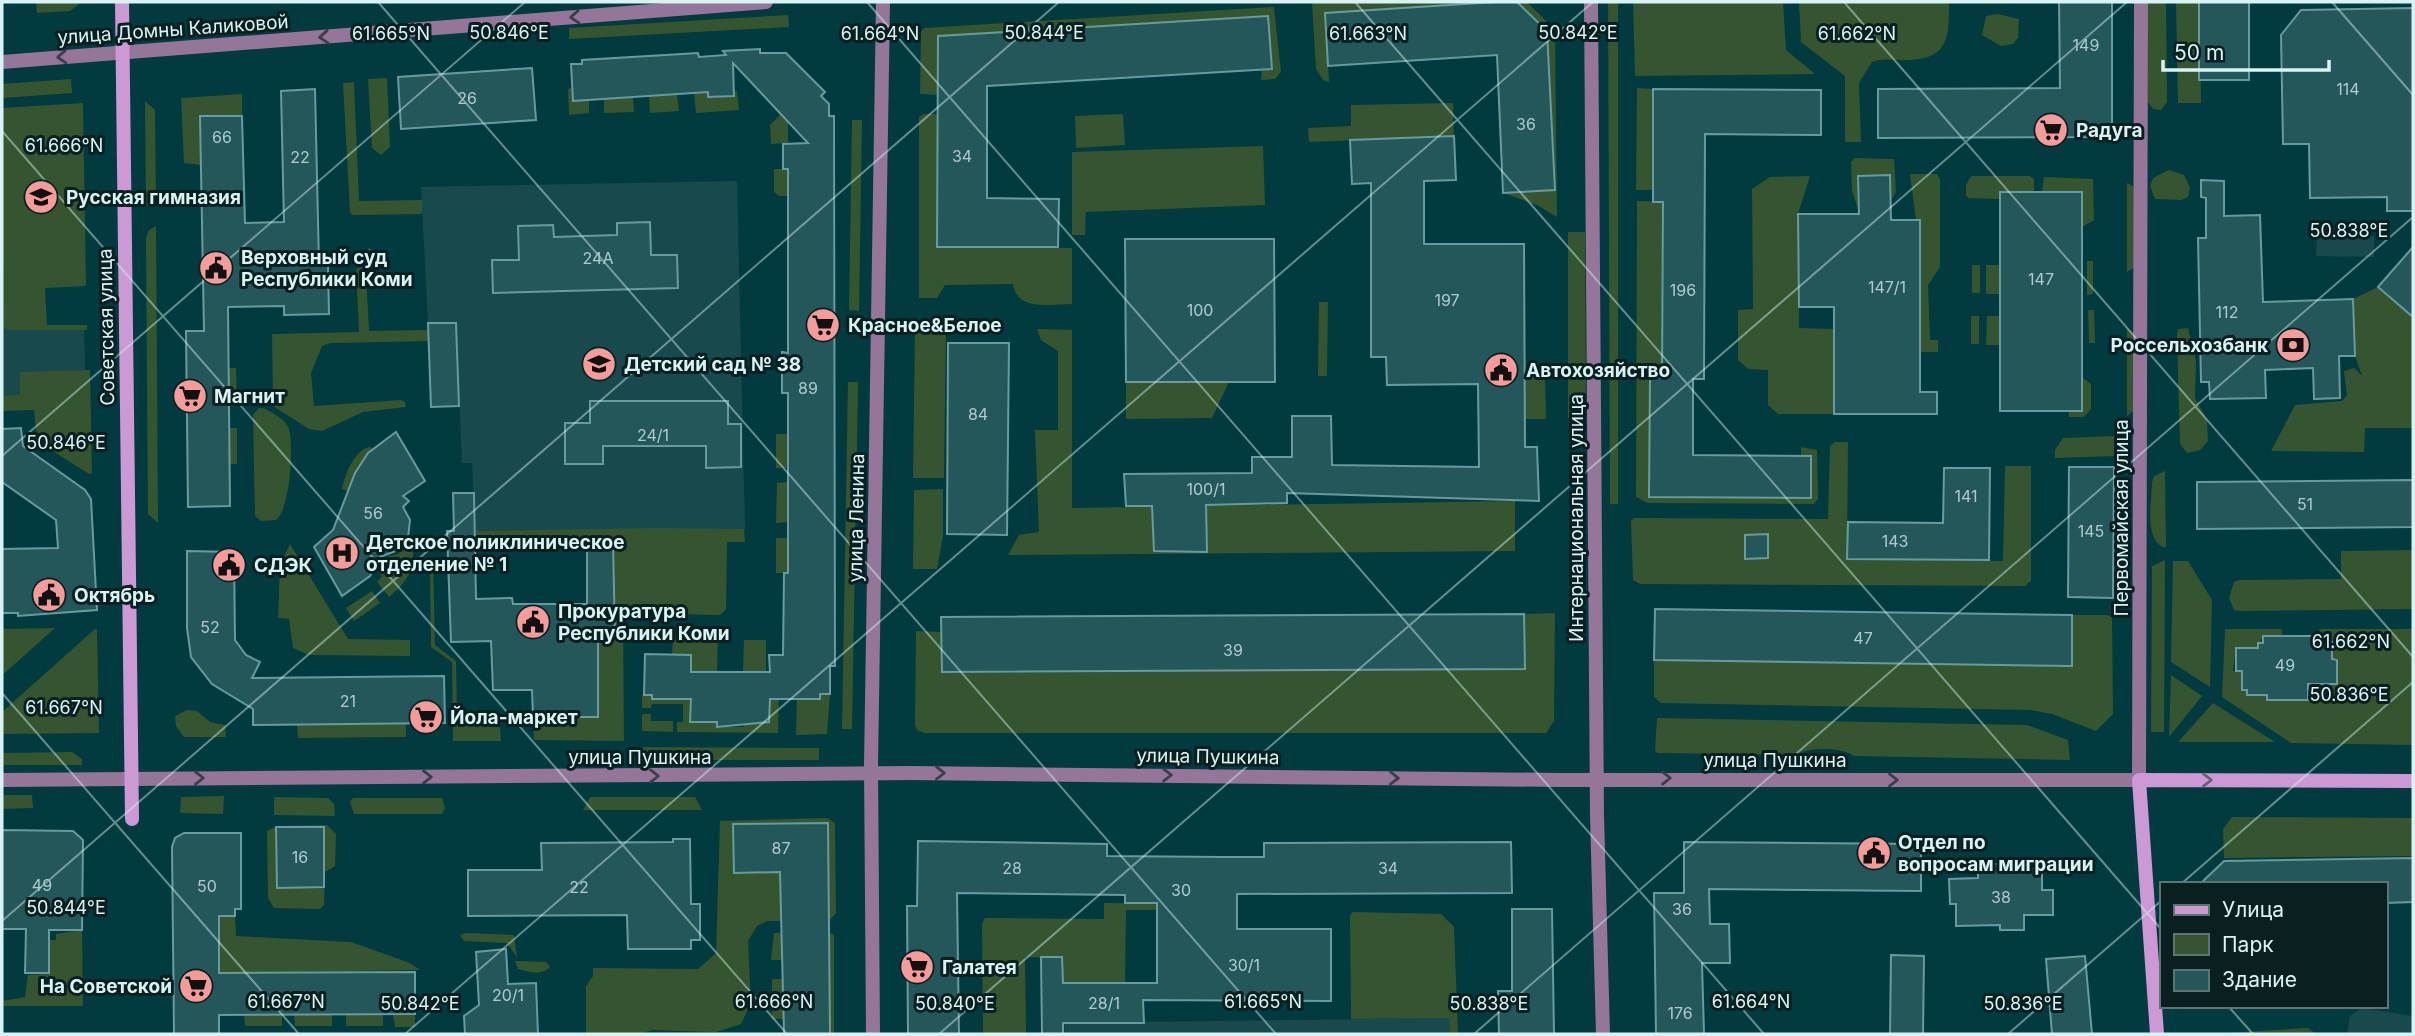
<svg xmlns="http://www.w3.org/2000/svg" width="2415" height="1036" font-family="Inter,sans-serif">
<style>
.built{fill:#18494c}
.green{fill:#34552f;fill-rule:evenodd}
.building{fill:#24575a;stroke:#689b9f;stroke-width:2}
.lines{fill:none;stroke-linecap:round;stroke-linejoin:round}
.tertiary{stroke:#95759a;stroke-width:14}
.secondary{stroke:#cc99d4;stroke-width:14}
.oneway{stroke:#3b3d4b}
.oneway2{stroke:#6b5c7a}
.ticks{fill:none;stroke:#d9f3f4;stroke-width:2;stroke-opacity:0.45}
.labels{text-anchor:middle;stroke-width:6;stroke-linejoin:round;paint-order:stroke}
.number-label{font-size:16px;fill:#acccce}
.street-label{font-size:19px;fill:#d9f3f4;stroke:#0a1f20}
.poi-label{font-size:19px;font-weight:bold;fill:#d9f3f4;stroke:#0a1f20;text-anchor:start}
.ticks-label{font-size:18px;text-anchor:middle;fill:#d9f3f4;stroke:#0a1f20;stroke-width:6;stroke-linejoin:round;paint-order:stroke}
</style>
<rect width="100%" height="100%" fill="#013b3f"/>
<!-- built -->
<g class="built">
<path d="M2 111 43 284 44 326 84 327 86 405 2 408Z"/>
<path d="M737 181 745 529 475 531 472 463H462L456 323H428L421 187Z"/>
<path d="M2317 236H2374V257L2316 256Z"/>
<path d="M2362 1008 2413 1016V1034H2347L2350 1016Z"/>
<path d="M1450 1018V1034H1065V1023Z"/>
</g>
<!-- green -->
<g class="green">
<path d="M36 2H79V4L70 11 37 13Z"/>
<path d="M1496 2 1325 13 1329 82 1323 80 1316 69 1312 3Z"/>
<path d="M1517 2H1527L1555 30 1557 217 1537 205 1503 193 1555 190 1547 31Z"/>
<path d="M1608 2H1618V504H1610Z"/>
<path d="M1633 2H1783L1786 50 1815 74 1635 76Z"/>
<path d="M1799 2H1949C1949 38 1949 60 1905 60 1894 60 1883 58 1872 62L1859 83 1861 142H1845V76L1801 42Z"/>
<path d="M2148 2H2166L2167 102 2161 110 2153 109 2148 102Z"/>
<path d="M2176 2H2200L2201 103H2178Z"/>
<path d="M1274 7 1281 72 1275 79 1261 80 1267 16 939 36 938 95 920 94 921 32 924 28Z"/>
<path d="M1998 14 2019 19 2018 38 2013 44 2001 46 1982 35 1986 16Z"/>
<path d="M788 15 789 27 569 39V28Z"/>
<path d="M387 78 390 147 381 155 372 148 368 79Z"/>
<path d="M71 79 72 93 2 98V84Z"/>
<path d="M354 82 359 201 422 200V214L352 215 350 212 343 83Z"/>
<path d="M572 88 573 101 589 100V113L569 115 568 89Z"/>
<path d="M1637 88 1653 89V190H1636Z"/>
<path d="M734 91H737L739 110 696 113 694 93 708 92 709 97 733 96Z"/>
<path d="M242 94V116L200 117 201 165 184 163 181 98Z"/>
<path d="M677 94 679 111 650 113 649 96Z"/>
<path d="M633 97 634 112 604 113V99Z"/>
<path d="M145 101 155 110 156 206H146Z"/>
<path d="M83 103 86 286 45 288 47 325H87V330H7L4 327 2 108Z"/>
<path d="M1453 103 1454 136 1309 142 1308 128 1351 126V105Z"/>
<path d="M781 114 788 122V143L771 144 770 125Z"/>
<path d="M924 114H938L937 246 1072 248V304C1049 304 1017 312 1013 284L945 285 937 298H919V117Z"/>
<path d="M1123 114 1125 145 1076 148 1075 116Z"/>
<path d="M852 120H862L859 311 849 310Z"/>
<path d="M1263 146 1265 205 1086 212 1085 235H1072V152Z"/>
<path d="M1855 158 1894 159 1896 192 1886 209 1860 215 1852 191 1851 162Z"/>
<path d="M774 169H788V196H779L774 192Z"/>
<path d="M2169 170 2184 175 2190 188 2188 197 2181 200 2155 199 2150 186 2153 178Z"/>
<path d="M1910 174H1937L1940 179V267L1928 285 1930 340H1938V352H1920V221L1916 220Z"/>
<path d="M1810 176 1798 214 1799 328 1834 329V414H1778L1768 405V370L1748 369 1738 360V310L1753 309 1752 189 1770 177Z"/>
<path d="M1971 176H2030L2034 179V192H2000V199L1969 198 1966 196V185Z"/>
<path d="M2044 177 2093 179 2094 220 2082 227V192H2042Z"/>
<path d="M2127 183 2133 186 2134 191V268L2127 272Z"/>
<path d="M1637 201 1663 202 1662 378H1650L1649 497 1811 456H1801V447L1817 450 1818 499 1814 504 1648 503 1636 497Z"/>
<path d="M156 226 158 523 148 514 146 238 149 230Z"/>
<path d="M1568 232H1585L1586 418H1568Z"/>
<path d="M368 248 376 251V267L366 274 369 331 428 330 429 341 331 343 322 346 311 373 314 406 401 400 405 402 406 407 363 412 322 431 309 429 273 406 272 334 359 332 356 269 368 264Z"/>
<path d="M2087 261H2093V294L2087 295Z"/>
<rect x="1972" y="265" width="8" height="28"/>
<rect x="1986" y="265" width="13" height="29"/>
<path d="M2378 287 2413 317V428H2365L2364 452 2271 451 2295 405 2342 401 2347 395 2344 371 2354 368 2362 376 2355 356 2353 299Z"/>
<path d="M1319 302H1328L1327 376H1318Z"/>
<path d="M2088 310H2094L2095 343H2089Z"/>
<rect x="1971" y="316" width="8" height="28"/>
<path d="M1987 316H1999V345H1986Z"/>
<path d="M2127 328 2134 334V410L2127 416Z"/>
<path d="M2188 328 2196 361 2195 398 2207 420 2208 441 2200 450 2187 453 2180 444 2177 335 2178 329Z"/>
<path d="M915 329 946 330 944 478H913Z"/>
<path d="M1037 329 1072 330V508L1515 501V551L1008 555 1019 535 1039 532 1035 430H1058V351L1041 340Z"/>
<path d="M236 368 237 406H229V368Z"/>
<path d="M90 370 92 473 89 474 37 441 34 410 2 411V396L20 395V372Z"/>
<path d="M1524 374 1545 375 1546 419H1524Z"/>
<path d="M2082 377 2091 384V409L2084 417H2069V412L2082 411Z"/>
<path d="M848 382H858L852 729H842Z"/>
<path d="M1126 382H1229L1212 418 1126 419Z"/>
<path d="M259 408H264C272 413 286 419 289 429 294 446 290 510 276 520L261 521 255 516 253 415Z"/>
<path d="M229 428H237V464H230Z"/>
<rect x="776" y="434" width="12" height="34"/>
<path d="M2114 436V456L2055 458V450L2063 438Z"/>
<path d="M1835 442H1848L1847 559 2003 561 2005 466H2031V581L2025 586 1640 584 1633 580 1631 521 1634 518 1828 519 1830 446Z"/>
<path d="M369 447 372 448 356 471 348 491 342 489C345 474 354 451 369 447Z"/>
<path d="M2165 471 2166 548C2143 542 2152 501 2152 482L2154 476Z"/>
<path d="M788 482V522L776 523 777 483Z"/>
<path d="M943 489V536L937 569H913L914 490Z"/>
<path d="M657 528 744 529 745 542H727L726 609 720 615 623 613 624 741 534 740 533 717 598 716V638H615L613 541 587 542 586 538 475 540V531Z"/>
<rect x="776" y="538" width="12" height="35"/>
<path d="M410 542C420 565 406 583 389 597L377 582 382 576 376 571 382 558 398 554Z"/>
<path d="M290 544 348 639 410 640V656L309 655 293 648 289 619 278 618 280 566Z"/>
<path d="M2413 550V609L2239 611 2234 610 2229 598 2234 582 2239 580 2341 579V551Z"/>
<path d="M433 559 435 645 456 661 457 720 494 721 500 728 501 741H453L452 662 431 647 430 567Z"/>
<path d="M2165 560 2164 732H2151L2152 566Z"/>
<path d="M2173 561H2188L2212 600 2210 687 2171 662Z"/>
<path d="M372 591 380 603 354 621 346 608Z"/>
<path d="M1555 613 1554 721 1546 733H925L917 730 915 725 916 631 941 632 942 672 1525 668 1524 614Z"/>
<path d="M2072 615H2108L2112 618 2113 714 2096 731 2052 714 2030 710 1661 703 1654 697V660L2071 666Z"/>
<path d="M55 628 7 671 2 675V629Z"/>
<path d="M95 629 97 630 99 733 2 734V712Z"/>
<path d="M2225 629H2282V636H2263L2258 648H2236L2233 671H2242V690H2247L2248 695C2278 695 2306 684 2337 684V660L2332 659V642H2327V636H2316L2320 629H2413V745L2291 743 2222 697Z"/>
<path d="M673 639 718 640 717 671 691 672 672 655Z"/>
<path d="M744 640H766V672L743 671Z"/>
<path d="M2171 675 2202 696 2169 737Z"/>
<path d="M770 694H779L778 733 677 732V722H683V704H652L651 708H642V695H652V699H683L691 695V722H717L718 727H743Z"/>
<path d="M797 694 802 699H819L820 694H830L827 734 796 735Z"/>
<path d="M2213 703 2275 742H2178Z"/>
<path d="M187 710 197 711 210 722 225 725 226 737H184L176 726 175 716Z"/>
<path d="M642 714H651V721H673V732L642 731Z"/>
<path d="M1657 718 2027 725 2068 740 2070 760 1854 756C1841 747 1809 747 1796 755L1658 753 1655 751Z"/>
<path d="M406 724V737L298 738 297 725Z"/>
<path d="M640 747 819 748V760H649Z"/>
<path d="M72 752 82 759V765H2V753Z"/>
<path d="M2 795H32L33 808 2 809Z"/>
<path d="M224 796 223 814 180 813 181 797Z"/>
<path d="M274 797 328 798 334 804 335 816 274 815Z"/>
<path d="M590 797H695L702 810H583Z"/>
<path d="M353 798H442L445 808 442 814H354L350 802Z"/>
<path d="M2232 817 2413 818V856L2224 858 2223 829Z"/>
<path d="M827 818 835 823 836 913 829 921H767L757 926 748 941 751 1003 741 1024 716 1032 652 1030 639 1034H586V986L593 976V968L698 969 716 953 720 821ZM733 824 828 913H780V872H734Z"/>
<path d="M327 825 336 834 335 866 325 872 324 905 320 909 274 908 268 898 267 831 277 826Z"/>
<path d="M1104 903 1237 904V910H1126L1125 983H1065V1034L1062 958 1025 957 1026 1034H983L982 924 985 918 1104 919Z"/>
<path d="M1353 912 1441 914 1454 927 1458 1034H1450L1449 1018 1351 1019 1350 915Z"/>
<path d="M173 916H235L236 936 351 942 410 963 420 970 219 973V936Z"/>
<path d="M82 930 83 1006H2V1001L25 997 28 975 50 974V940H56V934Z"/>
<path d="M466 933 514 935 517 957 507 943 464 941 460 935Z"/>
<path d="M774 933 829 932 834 935V1034H830L829 938 783 960H771Z"/>
<path d="M515 961 546 962 550 967C542 976 528 972 518 969Z"/>
<path d="M772 979H783L784 1019H772Z"/>
<path d="M393 1014H415V1027H395Z"/>
<path d="M244 1015H282V1026H245Z"/>
<path d="M294 1015H332V1026H295Z"/>
<rect x="346" y="1015" width="37" height="11"/>
<path d="M2308 1028 2316 1034H2209Z"/>
</g>
<!-- building -->
<g class="building">
<path d="M1496 2H1517L1547 31 1555 190 1503 193 1497 55 1328 66 1325 13Z"/>
<path d="M2059 2H2112V137L1878 138V89L2060 88Z"/>
<rect x="2199" y="2" width="50" height="78"/>
<path d="M2413 8V211H2387V197L2310 198 2309 144H2283L2281 35 2301 10Z"/>
<path d="M1268 16 1272 69 987 86V198L1059 199 1058 247H937L938 36Z"/>
<path d="M760 49V53H786L825 92 821 96 829 104V116H834L835 666H830V694H820V699H770L769 722 717 727V722H690L691 699H652V695H644L645 654 691 655V672H770L769 655H783L784 573H788V393H782V352L788 353V169H783V144L808 143 733 63 734 96 708 97V92L573 101 571 64H582V60L698 53 699 57 726 55 723 51Z"/>
<path d="M532 68 536 120 401 129 398 77Z"/>
<path d="M315 89 319 265H328L329 314 284 315V306L228 307 230 506 188 507 186 331H204L200 116H242L245 223 284 222 281 91Z"/>
<path d="M1653 89 1821 90V135L1705 134 1704 379H1693V455L1811 456V498L1649 497 1650 378H1662L1663 202H1653Z"/>
<path d="M1454 136 1456 180 1424 181V244H1524L1525 447H1537L1539 501 1287 493V503L1206 505 1207 552 1154 551 1152 506H1126L1124 474 1252 473V457H1292V416H1331L1332 465 1479 467 1478 384 1387 385 1386 357H1371V183L1352 184 1350 140Z"/>
<path d="M1890 175 1891 220H1920V392H1937V414H1834V307H1799L1798 214H1859L1858 176Z"/>
<path d="M2201 180 2224 181V216L2260 215 2263 302 2353 299 2355 356H2339L2340 398 2314 399 2313 368 2265 370 2266 398 2210 399 2209 382H2201L2198 238H2206V198L2201 197Z"/>
<rect x="2000" y="192" width="82" height="219"/>
<path d="M650 222 651 255H677L678 288 493 293 492 260H519L518 226 553 225 554 237 617 235V223Z"/>
<path d="M1125 239H1274L1275 382H1126Z"/>
<path d="M2413 247V317L2378 287Z"/>
<path d="M428 323H456L459 406 431 407Z"/>
<path d="M948 343H1009L1007 535 947 534Z"/>
<path d="M590 401H728V424H741V467L706 468V446H603V464H565V423H590Z"/>
<path d="M21 428 23 446 85 490 91 499 97 610 18 616V613H2V549L58 548 56 520 2 482V429Z"/>
<path d="M396 432 425 481 403 496 409 501 403 507 410 520 408 538 401 549 380 557 370 576 342 596 314 547 333 530 355 473 368 453Z"/>
<path d="M2069 467H2114L2113 598 2068 597Z"/>
<path d="M1944 468H1990L1989 560 1847 559 1848 522 1943 523Z"/>
<path d="M2413 480V527L2197 529V482Z"/>
<path d="M453 493H474L476 599 512 598 513 604H587V542L613 541 615 638H598V717H533L532 690H493L491 641 451 642 447 531H454Z"/>
<path d="M1768 534V558L1745 559V535Z"/>
<path d="M187 551 234 552 235 640 246 655 260 662 252 678 444 676 445 723 253 725V709L212 684 191 657 187 628Z"/>
<path d="M1655 609 2072 615V666L1654 660Z"/>
<path d="M1524 614 1525 669 942 672 941 617Z"/>
<path d="M2263 636H2327V642H2332V659L2337 660V684H2308V700H2267V695H2247V690H2242V671H2236V648H2258V643H2263Z"/>
<path d="M828 823 830 1034H784L780 872 734 873 733 824Z"/>
<path d="M276 827H324V887L277 888Z"/>
<path d="M2 830 73 831 83 840 82 930H49V973H25L26 929H2Z"/>
<path d="M184 833H241V909H235V916H219V973L415 972V1014L219 1015V1034H174L172 847 175 838Z"/>
<path d="M673 839H690L691 904H700V940H691V949H628L627 915 468 916V870H542L541 843 673 842Z"/>
<path d="M918 841 1107 844V856L1223 857H1264V843L1511 842 1512 893 1237 894V929H1331V1001L1143 1000 1144 1023H1063V1034H1042L1041 957H1062L1063 983H1157V903H1125V895L957 893 959 1034H908L907 906H917Z"/>
<path d="M1684 842 1921 844V891L1709 889 1710 924H1729L1730 963H1702L1704 1034H1656L1654 893H1684Z"/>
<path d="M2413 858V902L2385 903V884H2200L2224 861Z"/>
<path d="M1978 864H2019V869H2042V890H2053V915H2024V930H2000V925L1956 926V904H1950L1949 879 1978 878Z"/>
<path d="M1512 909H1552L1554 1034H1499L1498 991H1512Z"/>
<path d="M506 949 508 984 536 983 538 1034H465L464 1016 479 1005 476 952Z"/>
<path d="M1891 955 1924 956 1923 1034H1890Z"/>
<path d="M2085 956 2092 1034H2052L2046 959Z"/>
</g>
<g class="lines">
<!-- tertiary -->
<g class="tertiary">
<path d="M1591 2 1597 815 1603 1034"/>
<path d="M2 62 766 2"/>
<path d="M2 780 911 773 1559 780H2139L2141 2"/>
<path d="M873 1034 871 765 883 2"/>
</g>
<!-- secondary -->
<g class="secondary">
<path d="M122 2 132 819"/>
<path d="M2157 1034 2139 780 2413 781"/>
</g>
</g>
<!-- one-way arrows -->
<defs><path id="oneway-chevron" d="M-2-3.5L2.5 0L-2 3.5" fill="none" stroke-width="1.6" stroke-linecap="round" stroke-linejoin="round" transform="scale(1.75)"/></defs>
<g class="oneway">
<use href="#oneway-chevron" transform="translate(575 17) rotate(176)"/>
<use href="#oneway-chevron" transform="translate(324 37) rotate(176)"/>
<use href="#oneway-chevron" transform="translate(62 57) rotate(176)"/>
<use href="#oneway-chevron" transform="translate(940 773)"/>
<use href="#oneway-chevron" transform="translate(1167 775)"/>
<use href="#oneway-chevron" transform="translate(654 776)"/>
<use href="#oneway-chevron" transform="translate(427 777)"/>
<use href="#oneway-chevron" transform="translate(199 778)"/>
<use href="#oneway-chevron" transform="translate(1394 778) rotate(1)"/>
<use href="#oneway-chevron" transform="translate(1666 778)"/>
<use href="#oneway-chevron" transform="translate(1893 780)"/>
</g>
<use class="oneway2" href="#oneway-chevron" transform="translate(2207 780)"/>
<!-- ticks -->
<path class="ticks" d="M378 2 1276 1034M867 2 1764 1034M1355 2 2161 929M1844 2 2413 657M2332 2 2413 95M2 131 787 1034M2 456 525 2M2 693 299 1034M2181 884 2413 682M2 921 1059 2M2228 1006 2253 1034M405 1034 1593 2M939 1034 2127 2M1474 1034 2413 217M2008 1034 2161 901"/>
<!-- icons -->
<defs>
<g id="supermarket-disc" transform="scale(1.75)"><circle r="9.5" fill="#f59b99" stroke="#0a1f20"/><path d="M-6-5.5h2.5l.6 2H6L4.5 2H-2.5L-4.4-4H-6ZM-1.5 3.2a1.3 1.3 0 1 0 .1 0ZM3 3.2a1.3 1.3 0 1 0 .1 0Z" fill="#111"/></g>
<g id="school-disc" transform="scale(1.75)"><circle r="9.5" fill="#f59b99" stroke="#0a1f20"/><path d="M0-5L7-2L0 1L-7-2ZM-4 1L0 2.5L4 1V4Q0 6-4 4Z" fill="#111"/></g>
<g id="civic-disc" transform="scale(1.75)"><circle r="9.5" fill="#f59b99" stroke="#0a1f20"/><path d="M-.6-6.5H3V-4.5H.6V-3L4-1V1h2V6H-6V1h2V-1L-.6-3ZM-1.2 2.5V6h2.4V2.5Z" fill="#111"/></g>
<g id="bank-disc" transform="scale(1.75)"><circle r="9.5" fill="#f59b99" stroke="#0a1f20"/><path d="M-6-4H6V4H-6ZM0-2.3a2.3 2.3 0 1 0 0 4.6a2.3 2.3 0 1 0 0-4.6Z" fill="#111"/></g>
<g id="hospital-disc" transform="scale(1.75)"><circle r="9.5" fill="#f59b99" stroke="#0a1f20"/><path d="M-5-5h3v3.5h4V-5h3V5h-3V1.5h-4V5h-3Z" fill="#111"/></g>
</defs>
<g fill-rule="evenodd">
<use href="#supermarket-disc" x="2051" y="130"/>
<use href="#school-disc" x="41" y="197"/>
<use href="#civic-disc" x="216" y="268"/>
<use href="#supermarket-disc" x="823" y="325"/>
<use href="#bank-disc" x="2293" y="345"/>
<use href="#school-disc" x="599" y="364"/>
<use href="#civic-disc" x="1501" y="370"/>
<use href="#supermarket-disc" x="190" y="396"/>
<use href="#hospital-disc" x="342" y="553"/>
<use href="#civic-disc" x="229" y="565"/>
<use href="#civic-disc" x="49" y="595"/>
<use href="#civic-disc" x="533" y="622"/>
<use href="#supermarket-disc" x="426" y="717"/>
<use href="#civic-disc" x="1874" y="853"/>
<use href="#supermarket-disc" x="917" y="967"/>
<use href="#supermarket-disc" x="196" y="986"/>
</g>
<g class="labels">
<!-- number labels -->
<g class="number-label">
<text x="2086" y="51">149</text>
<text x="2348" y="95">114</text>
<text x="467" y="104">26</text>
<text x="1526" y="130">36</text>
<text x="222" y="143">66</text>
<text x="962" y="162">34</text>
<text x="300" y="163">22</text>
<text x="598" y="264">24А</text>
<text x="2041" y="285">147</text>
<text x="1887" y="293">147/1</text>
<text x="1683" y="296">196</text>
<text x="1447" y="306">197</text>
<text x="1200" y="316">100</text>
<text x="2227" y="318">112</text>
<text x="808" y="394">89</text>
<text x="978" y="420">84</text>
<text x="653" y="441">24/1</text>
<text x="1206" y="495">100/1</text>
<text x="1966" y="502">141</text>
<text x="2305" y="510">51</text>
<text x="373" y="519">56</text>
<text x="2091" y="537">145</text>
<text x="1895" y="547">143</text>
<text x="210" y="633">52</text>
<text x="1863" y="644">47</text>
<text x="1233" y="656">39</text>
<text x="2285" y="671">49</text>
<text x="348" y="707">21</text>
<text x="781" y="854">87</text>
<text x="300" y="863">16</text>
<text x="1012" y="874">28</text>
<text x="1388" y="874">34</text>
<text x="42" y="891">49</text>
<text x="207" y="892">50</text>
<text x="579" y="893">22</text>
<text x="1181" y="896">30</text>
<text x="2001" y="903">38</text>
<text x="1682" y="915">36</text>
<text x="1244" y="971">30/1</text>
<text x="508" y="1001">20/1</text>
<text x="1104" y="1009">28/1</text>
<text x="1680" y="1019">176</text>
</g>
<!-- street labels -->
<g class="street-label">
<text transform="translate(173 29) rotate(-4)" y="7">улица Домны Каликовой</text>
<text transform="translate(106 327) rotate(-91)" y="7">Советская улица</text>
<text transform="translate(856 518) rotate(-89)" y="7">улица Ленина</text>
<text transform="translate(1576 518) rotate(-90)" y="7">Интернациональная улица</text>
<text transform="translate(2121 518) rotate(-90)" y="7">Первомайская улица</text>
<text transform="translate(1208 756) rotate(1)" y="7">улица Пушкина</text>
<text x="640" y="764">улица Пушкина</text>
<text x="1775" y="767">улица Пушкина</text>
</g>
<!-- poi labels -->
<g class="poi-label">
<text x="2076" y="137">Радуга</text>
<text x="66" y="204">Русская гимназия</text>
<text x="241" y="264">Верховный суд<tspan x="241" dy="22">Республики Коми</tspan></text>
<text x="848" y="332">Красное&amp;Белое</text>
<text x="2268" y="352" text-anchor="end">Россельхозбанк</text>
<text x="624" y="371">Детский сад № 38</text>
<text x="1526" y="377">Автохозяйство</text>
<text x="214" y="403">Магнит</text>
<text x="366" y="549">Детское поликлиническое<tspan x="366" dy="22">отделение № 1</tspan></text>
<text x="254" y="572">СДЭК</text>
<text x="74" y="602">Октябрь</text>
<text x="558" y="618">Прокуратура<tspan x="558" dy="22">Республики Коми</tspan></text>
<text x="450" y="724">Йола-маркет</text>
<text x="1898" y="849">Отдел по<tspan x="1898" dy="22">вопросам миграции</tspan></text>
<text x="942" y="974">Галатея</text>
<text x="172" y="993" text-anchor="end">На Советской</text>
</g>
</g>
<g class="ticks-label">
<text x="509" y="39">50.846°E</text>
<text x="1044" y="39">50.844°E</text>
<text x="1578" y="39">50.842°E</text>
<text x="391" y="40">61.665°N</text>
<text x="880" y="40">61.664°N</text>
<text x="1368" y="40">61.663°N</text>
<text x="1857" y="40">61.662°N</text>
<text x="64" y="152">61.666°N</text>
<text x="2349" y="237">50.838°E</text>
<text x="66" y="449">50.846°E</text>
<text x="2351" y="648">61.662°N</text>
<text x="2349" y="701">50.836°E</text>
<text x="64" y="714">61.667°N</text>
<text x="66" y="914">50.844°E</text>
<text x="286" y="1008">61.667°N</text>
<text x="774" y="1008">61.666°N</text>
<text x="1263" y="1008">61.665°N</text>
<text x="1751" y="1008">61.664°N</text>
<text x="420" y="1010">50.842°E</text>
<text x="955" y="1010">50.840°E</text>
<text x="1489" y="1010">50.838°E</text>
<text x="2023" y="1010">50.836°E</text>
</g>
<!-- border -->
<rect width="2415" height="1036" fill="none" stroke="#d9f3f4" stroke-width="7"/>
<!-- legend -->
<rect x="2160" y="882" width="228" height="126" fill="#0a1f20" stroke="#5d7475" stroke-width="2"/>
<rect x="2174" y="905" width="35" height="10" fill="#cc99d4" stroke="#5d7475" stroke-width="2"/>
<text x="2222" y="917" font-size="21" fill="#d9f3f4">Улица</text>
<rect x="2174" y="934" width="35" height="21" fill="#34552f" stroke="#5d7475" stroke-width="2"/>
<text x="2222" y="952" font-size="21" fill="#d9f3f4">Парк</text>
<rect x="2174" y="970" width="35" height="21" fill="#24575a" stroke="#5d7475" stroke-width="2"/>
<text x="2222" y="987" font-size="21" fill="#d9f3f4">Здание</text>
<!-- scale -->
<path d="M2163 60v10h166v-10" fill="none" stroke="#d9f3f4" stroke-width="3.5"/>
<text x="2174" y="60" font-size="21" fill="#d9f3f4" stroke="#0a1f20" stroke-width="5" paint-order="stroke">50 m</text>
</svg>
